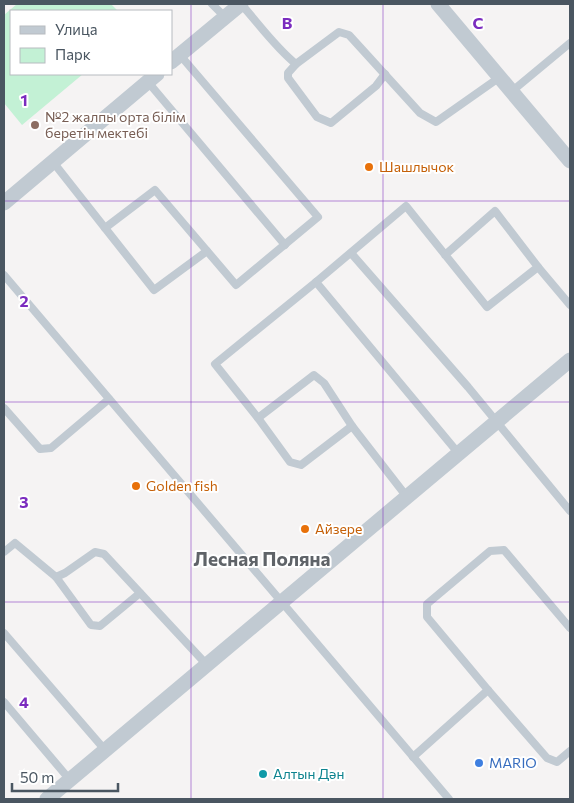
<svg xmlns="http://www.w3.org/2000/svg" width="574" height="803" font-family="Commissioner,sans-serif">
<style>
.green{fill:#c3f1d5}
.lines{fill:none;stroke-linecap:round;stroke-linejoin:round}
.lane{stroke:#c1cad2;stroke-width:8}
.street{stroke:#c1cad2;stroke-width:15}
.grid{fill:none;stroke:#7b2cbf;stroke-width:1;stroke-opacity:0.55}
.education-dot{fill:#8d6e63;stroke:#fff;stroke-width:2}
.food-dot{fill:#e8710a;stroke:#fff;stroke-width:2}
.shop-dot{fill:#3f7fe0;stroke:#fff;stroke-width:2}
.culture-dot{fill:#0f9aa8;stroke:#fff;stroke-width:2}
.labels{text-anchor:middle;stroke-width:4;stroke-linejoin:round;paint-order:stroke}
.education-label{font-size:14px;fill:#785e54;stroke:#fff;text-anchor:start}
.food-label{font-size:14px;fill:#c56008;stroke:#fff;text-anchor:start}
.shop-label{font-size:14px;fill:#366cbe;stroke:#fff;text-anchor:start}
.culture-label{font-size:14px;fill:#0d838f;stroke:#fff;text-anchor:start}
.district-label{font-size:19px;font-weight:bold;fill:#5f6368;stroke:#fff}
.grid-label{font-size:16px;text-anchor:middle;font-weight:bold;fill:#7b2cbf;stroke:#fff;stroke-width:4;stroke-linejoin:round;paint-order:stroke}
</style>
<rect width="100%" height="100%" fill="#f5f3f3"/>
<!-- green -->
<path class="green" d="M17 4H111L118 11H11V74H83L22 125 4 103V15Z"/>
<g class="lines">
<!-- lane -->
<g class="lane">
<path d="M212 4 225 17"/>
<path d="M241 4C259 24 275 47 296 64L339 32 349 35 420 113 436 122 500 77"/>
<path d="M296 64 288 73V78L317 117 331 123 376 86 385 74"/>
<path d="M148 82 285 245"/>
<path d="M511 92 570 43"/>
<path d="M53 162 105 228 155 190 236 285 318 217 180 55"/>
<path d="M105 228 154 290 207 251"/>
<path d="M351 253 468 387 570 511"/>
<path d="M538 267 570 305"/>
<path d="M4 275 449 799"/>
<path d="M316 282 459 454"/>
<path d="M4 408 40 449 51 448 109 399"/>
<path d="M258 418 290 462 301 465 352 426"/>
<path d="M407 497 352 426 324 383 314 375 258 418 215 364 316 282 406 206 487 307 538 267 495 211 445 255"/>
<path d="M4 552 15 543 56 577 65 573 95 552 104 554 207 665"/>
<path d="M56 577 91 625 100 626 140 593"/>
<path d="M570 628 504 550 490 551 427 604V617L488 690 547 758 557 762 570 751"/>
<path d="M4 633 105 750"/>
<path d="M4 702 70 780"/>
<path d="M413 757 488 690"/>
</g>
<!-- street -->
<g class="street">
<path d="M438 4 570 161"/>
<path d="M171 62 241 4"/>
<path d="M4 203 157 74"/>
<path d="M47 799 570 360"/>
</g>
</g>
<!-- grid -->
<path class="grid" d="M191 4V799M383 4V799M4 201H570M4 402H570M4 602H570"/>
<!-- markers -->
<circle class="education-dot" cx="35" cy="125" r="5"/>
<g class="food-dot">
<circle cx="369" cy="167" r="5"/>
<circle cx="136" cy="486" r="5"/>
<circle cx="305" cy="529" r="5"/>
</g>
<circle class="shop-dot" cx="479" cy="763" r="5"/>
<circle class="culture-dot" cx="263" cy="774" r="5"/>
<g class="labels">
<!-- education labels -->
<g class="education-label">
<text x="45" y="122">№2 жалпы орта білім<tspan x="45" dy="16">беретін мектебі</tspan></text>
</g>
<!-- food labels -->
<g class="food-label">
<text x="379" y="172">Шашлычок</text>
<text x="146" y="491">Golden fish</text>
<text x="315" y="534">Айзере</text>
</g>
<!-- shop labels -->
<g class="shop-label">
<text x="489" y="768">MARIO</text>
</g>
<!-- culture labels -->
<g class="culture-label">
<text x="273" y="779">Алтын Дән</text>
</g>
<!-- district labels -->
<g class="district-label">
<text x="262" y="566">Лесная Поляна</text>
</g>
</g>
<g class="grid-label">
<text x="287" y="29">B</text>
<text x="478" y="29">C</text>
<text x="24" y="106">1</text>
<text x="24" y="307">2</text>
<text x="24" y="508">3</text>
<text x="24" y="708">4</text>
</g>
<!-- border -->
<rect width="574" height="803" fill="none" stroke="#4a5661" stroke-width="10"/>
<!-- legend -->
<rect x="10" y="10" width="162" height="65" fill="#ffffff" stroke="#b7bbc0"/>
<rect x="20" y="26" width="25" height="8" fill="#c1cad2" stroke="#b7bbc0"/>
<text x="55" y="35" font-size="15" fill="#4a5661">Улица</text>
<rect x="20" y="48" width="25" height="15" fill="#c3f1d5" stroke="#b7bbc0"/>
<text x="55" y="60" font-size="15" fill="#4a5661">Парк</text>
<!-- scale -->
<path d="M12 783v8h106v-8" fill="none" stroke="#4a5661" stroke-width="2.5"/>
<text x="20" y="783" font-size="15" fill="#4a5661" stroke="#ffffff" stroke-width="4" paint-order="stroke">50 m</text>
</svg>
